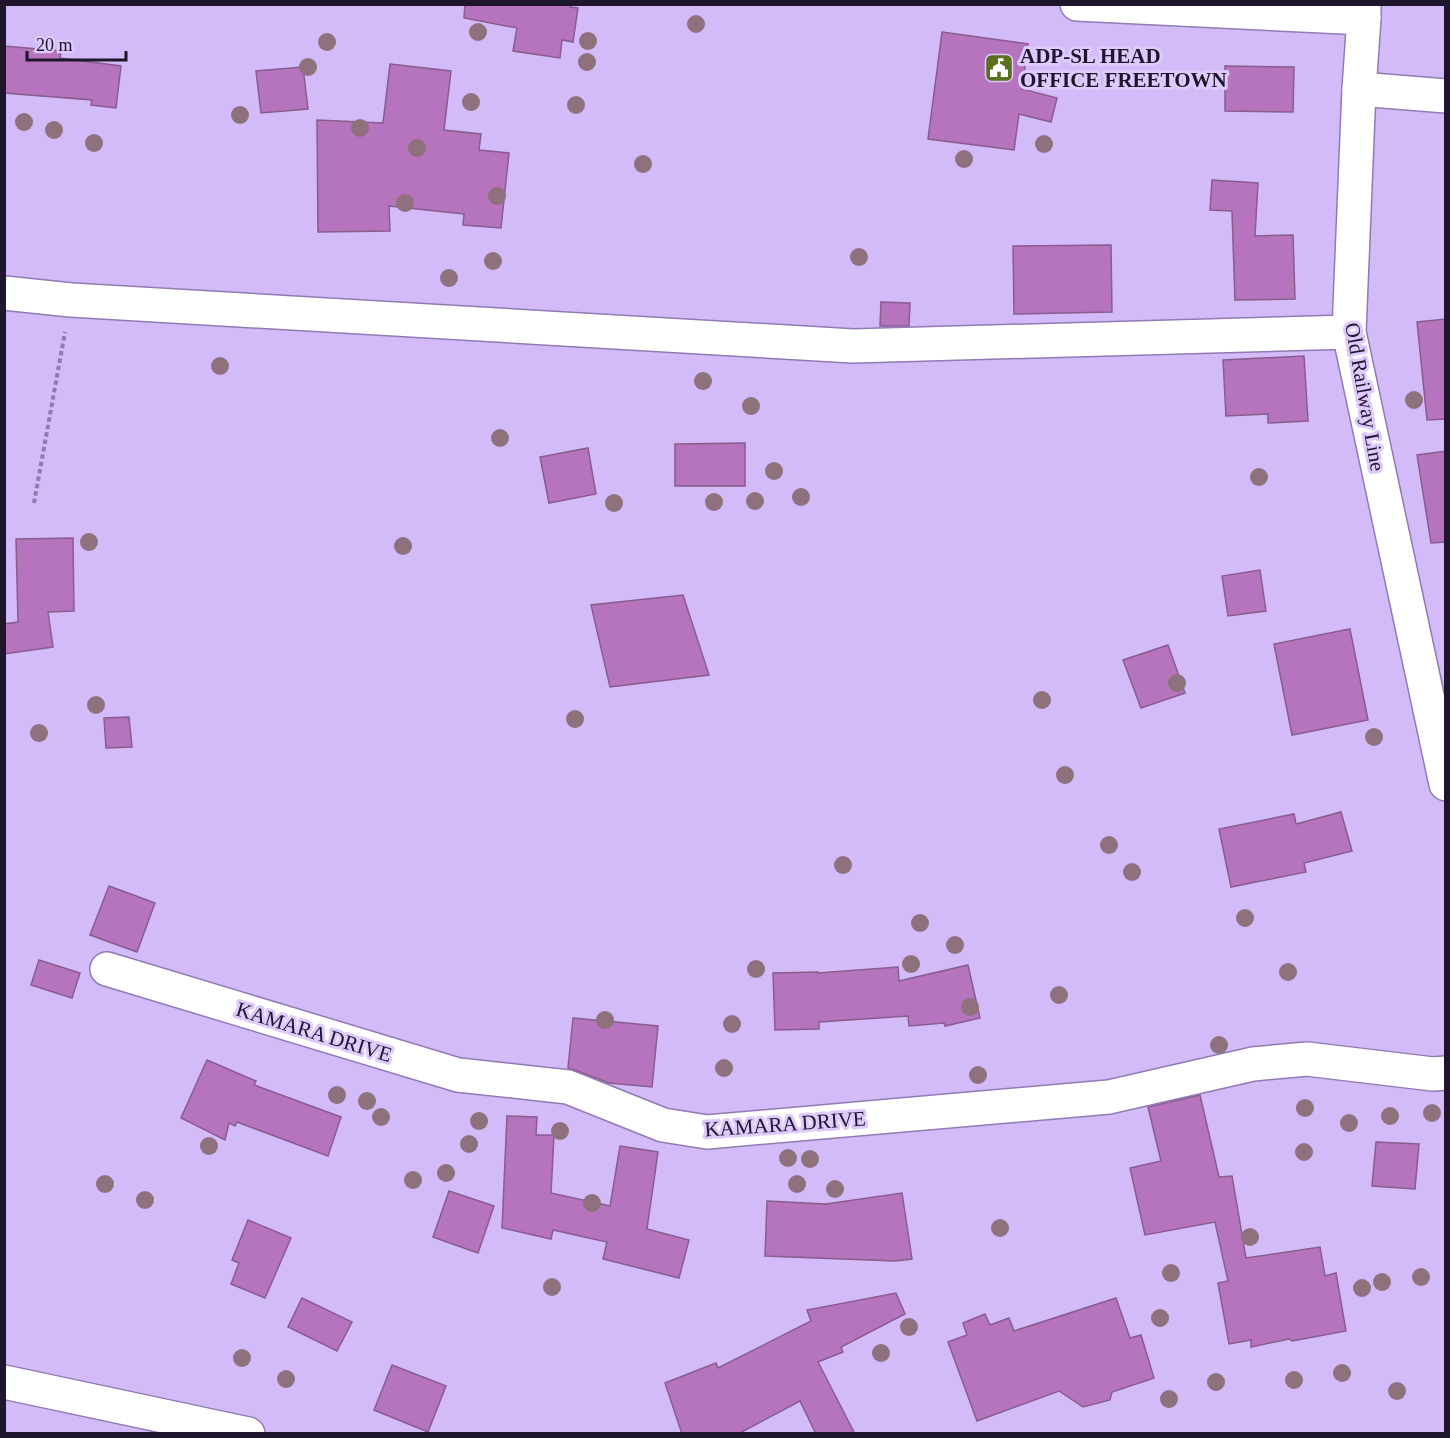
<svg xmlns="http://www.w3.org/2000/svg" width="1450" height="1438" font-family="Georgia,serif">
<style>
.building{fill:#b674be;stroke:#885c8d;stroke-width:1.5}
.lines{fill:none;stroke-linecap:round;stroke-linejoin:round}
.minor-casing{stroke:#927ab5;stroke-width:36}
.path{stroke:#8f7cac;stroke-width:4;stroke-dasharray:4.5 3;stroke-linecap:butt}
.minor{stroke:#fff;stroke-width:33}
.tree{fill:#8e717d}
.labels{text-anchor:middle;stroke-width:6;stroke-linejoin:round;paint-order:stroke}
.poi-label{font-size:21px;font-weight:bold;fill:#1f162d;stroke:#decafd;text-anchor:start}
.street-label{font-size:21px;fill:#1f162d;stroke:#decafd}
</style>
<rect width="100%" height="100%" fill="#d3baf9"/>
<!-- building -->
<g class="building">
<path d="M465 4H571L570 7 578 8 573 42 562 40 560 58 513 51 517 28 464 18Z"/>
<path d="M942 32 1028 44 1022 89 1057 98 1051 122 1019 114 1014 150 928 139Z"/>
<path d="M4 46 61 51 60 58 121 66 116 108 91 105 92 100 4 93Z"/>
<path d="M390 64 451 71 444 130 481 134 479 150 509 153 501 228 463 225 464 214 389 206 390 231 318 232 317 120 383 123Z"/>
<path d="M1225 66 1294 67 1293 112 1225 111Z"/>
<path d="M303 67 308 109 261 113 256 71Z"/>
<path d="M1212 180 1258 183 1255 236 1293 235 1295 299 1235 300 1232 211 1210 210Z"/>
<path d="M1111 245 1112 312 1014 314 1013 246Z"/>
<path d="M881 302 910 303 909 326H880Z"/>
<path d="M1446 319V419L1427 420 1417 322Z"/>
<path d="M1304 356 1308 421 1268 423V414L1226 416 1223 360Z"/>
<path d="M745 443V486H675V444Z"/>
<path d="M588 448 596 494 549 503 540 457Z"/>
<path d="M1446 451V542L1431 543 1417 455Z"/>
<path d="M73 538 74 611 48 612 53 647 4 654V624L18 622 16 539Z"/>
<path d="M1260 570 1266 611 1228 616 1222 576Z"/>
<path d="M683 595 709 675 610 687 591 605Z"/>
<path d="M1350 629 1368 720 1292 735 1274 644Z"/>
<path d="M1168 645 1185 693 1141 708 1123 660Z"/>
<path d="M129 717 132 747 106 748 104 718Z"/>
<path d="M1341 812 1352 851 1304 863 1306 872 1231 887 1219 829 1294 814 1296 824Z"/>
<path d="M109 886 155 903 137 952 90 935Z"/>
<path d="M39 960 80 973 72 998 31 985Z"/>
<path d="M968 965 980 1018 945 1026 944 1023 909 1026 908 1016 819 1022V1029L775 1030 773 973 818 972V973L898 967 899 981Z"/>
<path d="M573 1018 658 1026 652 1087 609 1083 575 1070 568 1068Z"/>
<path d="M207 1060 256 1081 254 1085 341 1117 328 1156 237 1122 235 1126 229 1123 225 1140 181 1118Z"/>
<path d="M1200 1095 1219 1177 1232 1176 1246 1258 1320 1247 1325 1276 1336 1273 1346 1331 1292 1341 1289 1339 1251 1347V1340L1229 1344 1218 1283 1228 1281 1215 1222 1145 1235 1130 1168 1161 1161 1148 1107Z"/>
<path d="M507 1116 537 1117 536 1135H554L551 1193 610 1206 620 1146 658 1152 647 1229 689 1240 679 1278 603 1259 607 1242 553 1230 551 1239 502 1228Z"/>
<path d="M1376 1142 1419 1144 1415 1189 1372 1186Z"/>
<path d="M449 1191 494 1206 478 1253 433 1237Z"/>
<path d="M902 1193 912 1259 895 1261 765 1256 767 1201 826 1204Z"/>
<path d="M248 1220 291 1238 265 1298 231 1284 239 1263 232 1260Z"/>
<path d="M896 1293 905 1314 841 1347 843 1352 818 1362 855 1434H816L800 1401 738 1434H682L665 1383 716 1363 718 1368 811 1321 807 1310Z"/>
<path d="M302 1298 352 1322 337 1351 288 1327Z"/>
<path d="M1116 1298 1130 1338 1141 1335 1154 1378 1112 1392 1110 1400 1083 1407 1059 1391 977 1421 948 1342 967 1335 963 1323 985 1314 990 1325 1009 1318 1014 1331Z"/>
<path d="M392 1365 446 1386 428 1432 374 1410Z"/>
</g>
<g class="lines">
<!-- minor casing -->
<g class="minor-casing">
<g id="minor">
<path d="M1077 4 1364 18"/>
<path d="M1364 4V18L1359 89 1349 332 1446 784"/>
<path d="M1359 89 1446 96"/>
<path d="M4 293 71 300 853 346 1349 332"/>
<path d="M107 969 458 1075 568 1087 663 1125 707 1132 1109 1097 1253 1064 1307 1059 1433 1074 1446 1073"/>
<path d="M4 1382 248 1434"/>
</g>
</g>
<!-- path -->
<path class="path" d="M34 503 65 332"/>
<!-- minor -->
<use href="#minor" class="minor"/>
</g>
<!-- trees -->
<g class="tree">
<circle cx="696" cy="24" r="9"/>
<circle cx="478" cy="32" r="9"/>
<circle cx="588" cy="41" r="9"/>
<circle cx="327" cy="42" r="9"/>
<circle cx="587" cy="62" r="9"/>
<circle cx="308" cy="67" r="9"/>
<circle cx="471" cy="102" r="9"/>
<circle cx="576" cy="105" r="9"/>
<circle cx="240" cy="115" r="9"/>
<circle cx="24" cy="122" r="9"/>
<circle cx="360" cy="128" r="9"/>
<circle cx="54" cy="130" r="9"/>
<circle cx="94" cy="143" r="9"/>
<circle cx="1044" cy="144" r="9"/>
<circle cx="417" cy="148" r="9"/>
<circle cx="964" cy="159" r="9"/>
<circle cx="643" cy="164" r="9"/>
<circle cx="497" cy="196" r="9"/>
<circle cx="405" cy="203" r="9"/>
<circle cx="859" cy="257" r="9"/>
<circle cx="493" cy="261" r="9"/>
<circle cx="449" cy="278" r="9"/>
<circle cx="220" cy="366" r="9"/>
<circle cx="703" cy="381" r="9"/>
<circle cx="1414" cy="400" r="9"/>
<circle cx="751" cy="406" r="9"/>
<circle cx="500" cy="438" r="9"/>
<circle cx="774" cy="471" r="9"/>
<circle cx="1259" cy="477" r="9"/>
<circle cx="801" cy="497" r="9"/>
<circle cx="755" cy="501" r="9"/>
<circle cx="714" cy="502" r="9"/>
<circle cx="614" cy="503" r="9"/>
<circle cx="89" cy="542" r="9"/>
<circle cx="403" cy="546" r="9"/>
<circle cx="1177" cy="683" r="9"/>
<circle cx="1042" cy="700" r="9"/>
<circle cx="96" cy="705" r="9"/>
<circle cx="575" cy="719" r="9"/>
<circle cx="39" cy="733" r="9"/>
<circle cx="1374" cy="737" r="9"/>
<circle cx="1065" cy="775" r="9"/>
<circle cx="1109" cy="845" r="9"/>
<circle cx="843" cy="865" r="9"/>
<circle cx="1132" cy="872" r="9"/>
<circle cx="1245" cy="918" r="9"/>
<circle cx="920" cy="923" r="9"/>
<circle cx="955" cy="945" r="9"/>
<circle cx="911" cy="964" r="9"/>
<circle cx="756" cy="969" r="9"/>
<circle cx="1288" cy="972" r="9"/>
<circle cx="1059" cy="995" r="9"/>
<circle cx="970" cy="1007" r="9"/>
<circle cx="605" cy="1020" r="9"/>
<circle cx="732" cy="1024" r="9"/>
<circle cx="1219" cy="1045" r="9"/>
<circle cx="724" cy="1068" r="9"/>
<circle cx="978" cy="1075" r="9"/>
<circle cx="337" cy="1095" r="9"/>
<circle cx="367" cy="1101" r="9"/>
<circle cx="1305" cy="1108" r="9"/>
<circle cx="1432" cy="1113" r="9"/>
<circle cx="1390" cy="1116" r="9"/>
<circle cx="381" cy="1117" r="9"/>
<circle cx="479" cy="1121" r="9"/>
<circle cx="1349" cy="1123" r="9"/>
<circle cx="560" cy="1131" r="9"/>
<circle cx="469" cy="1144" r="9"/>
<circle cx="209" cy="1146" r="9"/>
<circle cx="1304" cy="1152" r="9"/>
<circle cx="788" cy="1158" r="9"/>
<circle cx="810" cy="1159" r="9"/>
<circle cx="446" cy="1173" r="9"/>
<circle cx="413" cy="1180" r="9"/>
<circle cx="105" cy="1184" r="9"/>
<circle cx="797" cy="1184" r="9"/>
<circle cx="835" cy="1189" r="9"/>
<circle cx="145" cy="1200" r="9"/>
<circle cx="592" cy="1203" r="9"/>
<circle cx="1000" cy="1228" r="9"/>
<circle cx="1250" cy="1237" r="9"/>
<circle cx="1171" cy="1273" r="9"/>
<circle cx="1421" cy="1277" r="9"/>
<circle cx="1382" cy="1282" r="9"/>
<circle cx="552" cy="1287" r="9"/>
<circle cx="1362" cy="1288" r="9"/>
<circle cx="1160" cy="1318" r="9"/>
<circle cx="909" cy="1327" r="9"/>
<circle cx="881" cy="1353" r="9"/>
<circle cx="242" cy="1358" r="9"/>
<circle cx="1342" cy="1373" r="9"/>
<circle cx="286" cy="1379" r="9"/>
<circle cx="1294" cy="1380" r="9"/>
<circle cx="1216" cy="1382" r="9"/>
<circle cx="1397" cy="1391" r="9"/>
<circle cx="1169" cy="1399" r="9"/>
</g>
<!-- icons -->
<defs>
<g id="civic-square" transform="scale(1.5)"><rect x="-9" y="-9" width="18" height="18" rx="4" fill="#5b701f" stroke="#decafd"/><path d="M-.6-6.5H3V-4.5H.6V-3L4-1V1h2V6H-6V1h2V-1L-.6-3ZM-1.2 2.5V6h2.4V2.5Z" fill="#fff"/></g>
</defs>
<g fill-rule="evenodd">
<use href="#civic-square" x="999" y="68"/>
</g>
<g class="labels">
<!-- poi labels -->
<g class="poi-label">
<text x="1020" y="63">ADP-SL HEAD<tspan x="1020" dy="24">OFFICE FREETOWN</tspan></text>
</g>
<!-- street labels -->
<g class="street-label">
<text transform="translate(1365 397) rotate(80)" y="7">Old Railway Line</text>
<text transform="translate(314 1032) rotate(17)" y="7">KAMARA DRIVE</text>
<text transform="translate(785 1124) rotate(-4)" y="7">KAMARA DRIVE</text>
</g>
</g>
<!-- border -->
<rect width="1450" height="1438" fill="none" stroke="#1f162d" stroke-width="12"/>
<!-- scale -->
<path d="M27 51v9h99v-9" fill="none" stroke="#1f162d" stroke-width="3"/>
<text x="36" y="51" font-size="18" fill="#1f162d" stroke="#decafd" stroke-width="4.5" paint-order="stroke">20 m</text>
</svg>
